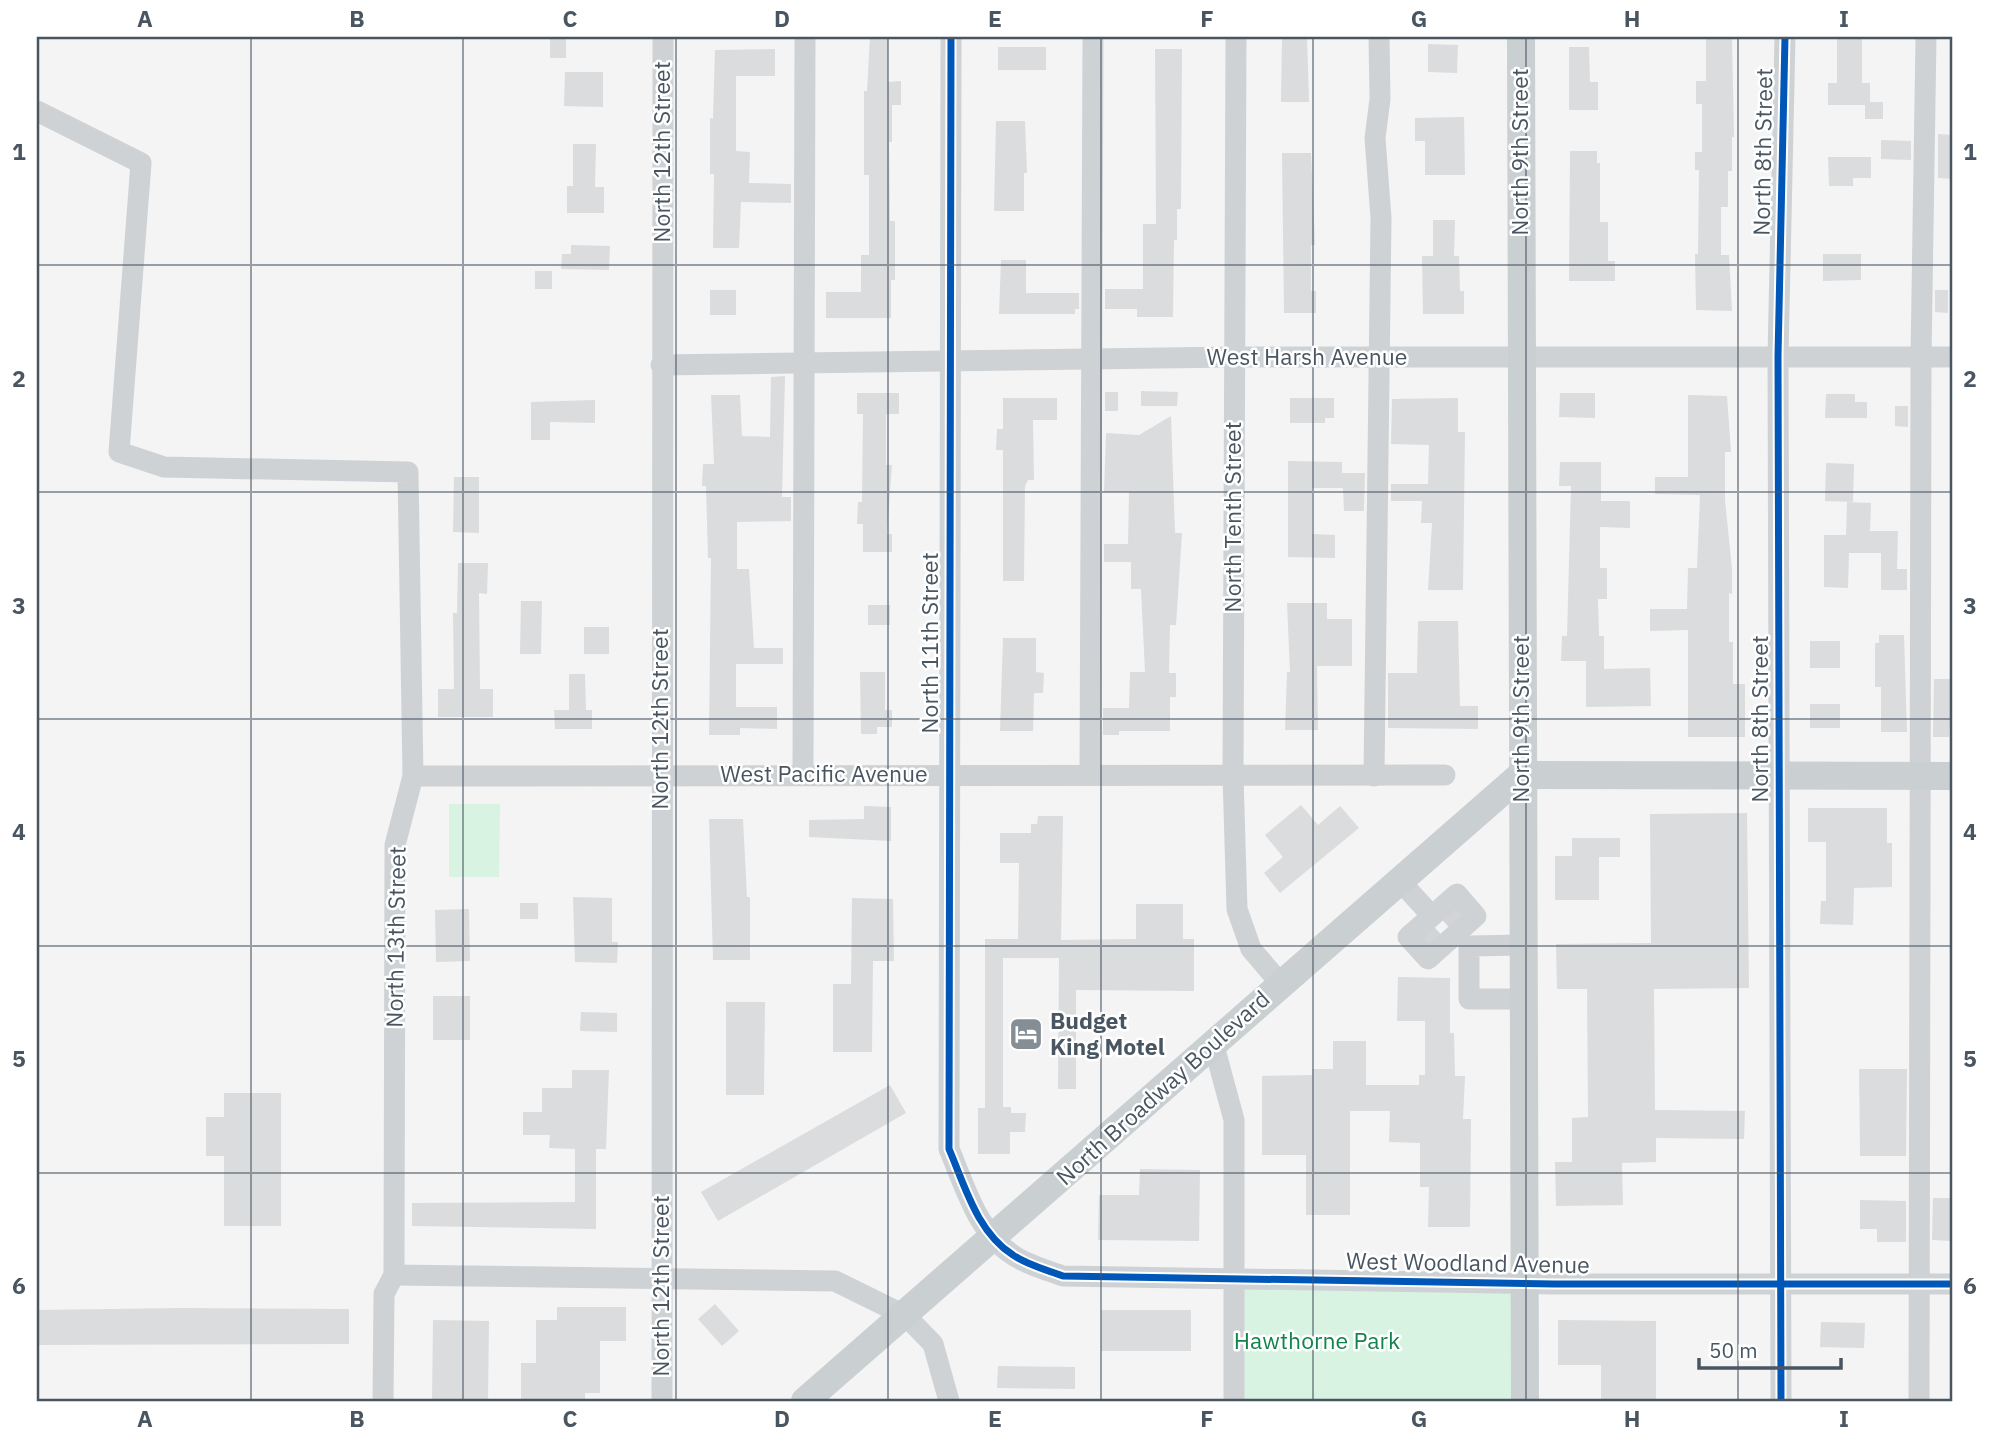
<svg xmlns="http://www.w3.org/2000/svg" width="1989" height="1438" font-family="'IBM Plex Sans',sans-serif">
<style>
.green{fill:#d8f3e2}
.building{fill:#dbdcde}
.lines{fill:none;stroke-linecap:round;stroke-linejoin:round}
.minor-tunnel{stroke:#d2d4d7;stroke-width:21;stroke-dasharray:21 10;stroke-linecap:butt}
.minor{stroke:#cfd2d4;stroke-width:21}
.major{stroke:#cacfd2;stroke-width:28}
.cycleway-casing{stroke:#fff;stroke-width:11}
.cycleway{stroke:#0057b8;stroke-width:7}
.grid{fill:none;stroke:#495662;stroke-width:2;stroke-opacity:0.55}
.labels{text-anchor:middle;stroke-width:5;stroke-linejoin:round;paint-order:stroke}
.street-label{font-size:23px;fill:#495662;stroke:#fff}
.poi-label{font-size:23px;font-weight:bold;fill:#495662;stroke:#fff;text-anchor:start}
.park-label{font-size:23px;fill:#12844b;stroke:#fff}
.neatline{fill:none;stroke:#495662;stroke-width:2.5}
.grid-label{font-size:23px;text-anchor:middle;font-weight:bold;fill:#495662}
</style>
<rect width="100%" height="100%" fill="#f4f4f4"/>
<!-- green -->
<g class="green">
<path d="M449 804H500L499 877H449Z"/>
<path d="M1233 1278 1526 1283 1525 1401H1234Z"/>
</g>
<!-- building -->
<g class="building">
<rect x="550" y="37" width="16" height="21"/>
<path d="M870 37H888V82L901 81V105H892V142H889L890 221H895V280H891V318H826V292H861V255H869V175H864V91H867Z"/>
<path d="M1282 37H1307L1309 102H1281Z"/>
<path d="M1706 37H1732L1734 137H1732V171H1728V207H1721V255H1729L1732 311 1696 310 1695 254H1698L1699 170H1695V152H1702V104H1696V81H1706Z"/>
<path d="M1837 37H1862V83H1870V102H1883V119H1865V105H1828V83H1837Z"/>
<path d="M1428 44 1458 45 1457 73 1428 72Z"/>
<rect x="998" y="47" width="48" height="23"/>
<path d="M1569 47H1589L1590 82H1598V110H1569Z"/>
<path d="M775 49V76H736V151L750 152 749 183 791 184V203L741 202 739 248H713L714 174H710V118L713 119 715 50Z"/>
<path d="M1155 49H1182L1181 209H1177V240H1174L1173 317H1137V309H1105V289H1143V224H1156Z"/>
<path d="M565 72H603V107L564 106Z"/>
<path d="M1464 117 1465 175H1425V141H1415V118Z"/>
<path d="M996 121H1025L1027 173H1024V211H994Z"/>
<path d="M1938 134 1952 135V179L1938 178Z"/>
<path d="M1881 140 1911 141V160L1881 159Z"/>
<path d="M573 144H596L595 187H604V213H567V186H573Z"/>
<path d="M1570 151H1597V163H1600V222H1608V261H1615V281H1569Z"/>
<path d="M1282 153H1311L1315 245H1311V291H1316V313H1284Z"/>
<path d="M1828 157H1871V178H1853V186H1829Z"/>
<path d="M1433 220H1455L1454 256H1459L1460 291H1464V314H1423L1422 256H1433Z"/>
<path d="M571 245 610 246 609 270 561 269 562 254H571Z"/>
<path d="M1823 254H1861V280L1823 281Z"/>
<path d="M1001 260H1026V293H1079V309H1075V314H999Z"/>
<rect x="535" y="271" width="17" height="18"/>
<rect x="710" y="290" width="26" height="25"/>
<path d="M1935 290H1948V313L1935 312Z"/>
<path d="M785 376 782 497H791V521L737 522V569H749L754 648H783V664H736V707H777V729L740 728V735H709L711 558H708L706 486H702L703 464H714L711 395H740L742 436 770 437 771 377Z"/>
<path d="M1141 391 1178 392 1177 406H1141Z"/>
<rect x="1105" y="392" width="13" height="19"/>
<path d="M857 393H899V414H886V465H892L887 534H892V552H863V524H857L858 502H862L863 414H857Z"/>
<path d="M1560 393H1595V418L1559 417Z"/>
<path d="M1826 394H1855V402H1867V418H1825Z"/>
<path d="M1688 395 1727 396 1731 452H1725V500L1732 569V594L1729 593V642H1733V684H1745V737H1688V630L1650 631V609H1687L1688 568H1697L1700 495 1655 494V477H1688Z"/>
<path d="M1003 398H1057V420H1033L1034 480H1028L1025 486 1024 581H1003V450H996L997 429H1003Z"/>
<path d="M1290 398H1334V418H1325V423H1290Z"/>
<path d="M1458 398V432H1465L1463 590H1428L1432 523H1421L1422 501H1391V484H1428L1429 445 1391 444 1392 399Z"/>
<path d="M595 400V423L550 422V440H531V402Z"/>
<path d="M1895 406H1908V427L1895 426Z"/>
<path d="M1171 416 1175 533H1182L1176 625H1170L1169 673H1176V697H1170V731H1119V735H1103V708H1129L1130 672H1145L1141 589H1131V562H1104V544H1128L1129 492H1104L1106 433 1139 435Z"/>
<path d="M1288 461 1342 462V473H1365L1364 511H1344L1343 488H1312V534L1335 535V558L1288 557Z"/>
<path d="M1560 462H1601V501H1630V528L1600 527V568H1607V599H1598L1599 636H1604V669L1650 668 1651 706 1586 707V661H1561L1562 636H1567L1571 486H1559Z"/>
<path d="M1826 463 1854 464 1853 502 1825 501Z"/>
<path d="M454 477H479V533L453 532Z"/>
<path d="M1847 502 1871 503 1870 531H1898L1897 569H1907V590H1881V553H1849L1848 588 1824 587V535H1846Z"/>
<path d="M458 563H488L487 594 479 593 480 689H493V717H438V689H454L453 613H457Z"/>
<path d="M521 601H542L541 654H520Z"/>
<path d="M1287 603H1327V619H1352V666H1317L1318 730H1285L1287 672H1290Z"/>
<rect x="868" y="605" width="22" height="20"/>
<path d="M1418 621H1458L1460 706H1478V729L1388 728V673H1417Z"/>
<rect x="584" y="627" width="25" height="27"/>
<path d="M1879 635H1904L1907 732H1881V687H1875V643H1879Z"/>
<path d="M1003 638H1036V672L1044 673 1043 693H1034L1033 731H1000Z"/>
<rect x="1810" y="641" width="30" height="27"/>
<path d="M860 672H885V710H892V727H877V734H861Z"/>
<path d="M569 674H585L586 710H592V729H555L554 710H569Z"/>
<path d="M1934 679H1952L1949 737H1933Z"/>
<rect x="1810" y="704" width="30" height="24"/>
<path d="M1301 805 1318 825 1340 806 1359 828 1280 893 1264 873 1283 857 1265 835Z"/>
<path d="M864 806 891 807V841L809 837V820L864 819Z"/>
<path d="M1808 808H1887V843H1892V887L1854 888 1853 925 1820 924 1821 901H1826V842H1808Z"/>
<path d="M1747 813 1749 988 1654 989 1655 1110 1745 1111 1744 1139 1656 1138V1162L1622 1163 1623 1205 1556 1206 1555 1162H1572V1118L1588 1117 1587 989H1557L1556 944 1651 943 1650 814Z"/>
<path d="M1038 816H1063L1061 940 1136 939V904H1183V939H1194V991L1076 990V1089H1058L1059 958H1003V1107H1011V1113H1026L1025 1132H1010V1154H978V1108H985V939H1018L1019 863H1000V833H1031V824H1037Z"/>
<path d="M709 819H743L747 897H750V960H713Z"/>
<path d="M1572 838H1620V857H1599V900H1555V856H1572Z"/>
<path d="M573 897 612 898V942H618L617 963 575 962Z"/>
<path d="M852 898 893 899 894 961H873L872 1052H833V984H851Z"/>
<rect x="520" y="903" width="18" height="16"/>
<path d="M469 909 470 961 436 962 435 910Z"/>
<path d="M1398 977 1450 978V1033H1454L1455 1076H1465L1463 1119H1471L1470 1227H1428L1429 1187H1420V1143L1389 1142 1390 1111H1350V1215H1306V1155H1262V1076L1312 1075V1069H1333V1041H1366V1085H1419V1075H1425V1021H1397Z"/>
<rect x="433" y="996" width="37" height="44"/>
<path d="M726 1002H765L764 1095H726Z"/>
<path d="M581 1012 617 1013V1032L580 1031Z"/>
<path d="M1859 1069H1907L1906 1156H1860Z"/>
<path d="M572 1070H609L606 1149H596V1229L412 1226V1203L575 1202V1149L549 1148 550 1135H523V1112H542V1088H572Z"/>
<path d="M890 1085 906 1113 718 1221 701 1192Z"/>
<path d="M224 1093H281V1226H224V1156H206V1117H224Z"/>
<path d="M1140 1169 1200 1170 1199 1241 1098 1240 1099 1195H1139Z"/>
<path d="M1933 1198H1952V1241L1932 1240Z"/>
<path d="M1860 1200 1906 1201V1242H1877V1229H1860Z"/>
<path d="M715 1304 739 1331 722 1346 698 1319Z"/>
<path d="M557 1307H626V1341H600V1393H585V1401H521V1363H536V1320H557Z"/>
<path d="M181 1308 349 1309V1344L37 1345V1310Z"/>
<rect x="1101" y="1310" width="90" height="41"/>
<path d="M433 1320 489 1321 488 1401H432Z"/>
<path d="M1558 1320 1656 1321V1401H1601V1365H1558Z"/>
<path d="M1821 1322 1865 1323 1864 1348 1820 1347Z"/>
<path d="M998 1366 1075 1367V1389L997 1388Z"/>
</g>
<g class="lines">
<!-- minor-tunnel -->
<g class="minor-tunnel">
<path d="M1447 909 1460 924"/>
<path d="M1423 930 1436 945"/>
</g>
<!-- minor -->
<g class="minor">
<path d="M951 37 949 1149C965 1186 977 1232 1013 1255 1027 1265 1047 1270 1063 1276L1554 1284H1952"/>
<path d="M1236 37 1233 776 1237 909 1251 949 1281 984"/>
<path d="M37 111 141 163 119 452 164 467 408 472 413 776 395 845 394 1275 384 1294 383 1401"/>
<path d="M661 365 1233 357H1952"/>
<path d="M803 774 805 37"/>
<path d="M1090 775 1093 37"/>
<path d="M413 776 1445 775"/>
<path d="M1374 776 1381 218 1375 138 1380 99 1379 37"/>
<path d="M1400 881 1432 916 1457 894 1476 916 1428 959 1408 937 1432 916"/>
<path d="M1522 945 1469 946V999H1523"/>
<path d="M1214 1046 1234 1120V1401"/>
<path d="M394 1275 835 1281 906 1316 933 1344 949 1401"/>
<path d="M662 1401 663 37"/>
<path d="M1781 1401 1778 356 1785 37"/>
<path d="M1919 1401 1921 357 1926 37"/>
</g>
<!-- major -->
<g class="major">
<path d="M1521 37 1525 1401"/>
<path d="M1521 775 1952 776"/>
<path d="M805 1401 1521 775"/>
</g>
<!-- cycleway casing -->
<g class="cycleway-casing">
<g id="cycleway">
<path d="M951 37 949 1149C965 1186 977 1232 1013 1255 1027 1265 1047 1270 1063 1276L1554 1284H1952"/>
<path d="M1781 1401 1778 356 1785 37"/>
</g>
</g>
<!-- cycleway -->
<use href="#cycleway" class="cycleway"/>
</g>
<!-- grid -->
<path class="grid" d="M251 37V1401M463 37V1401M676 37V1401M888 37V1401M1101 37V1401M1313 37V1401M1526 37V1401M1738 37V1401M37 265H1952M37 492H1952M37 719H1952M37 946H1952M37 1173H1952"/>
<!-- icons -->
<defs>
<g id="hotel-square" transform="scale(1.75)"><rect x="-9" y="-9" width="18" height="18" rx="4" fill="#858d95" stroke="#fff"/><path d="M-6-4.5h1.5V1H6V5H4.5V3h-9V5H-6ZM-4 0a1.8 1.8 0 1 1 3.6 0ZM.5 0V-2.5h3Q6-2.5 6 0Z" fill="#fff"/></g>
</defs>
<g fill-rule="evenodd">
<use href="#hotel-square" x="1026" y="1034"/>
</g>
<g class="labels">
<!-- street labels -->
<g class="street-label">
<text transform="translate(662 152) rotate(-90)" y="8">North 12th Street</text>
<text transform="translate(1520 152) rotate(-90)" y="8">North 9th Street</text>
<text transform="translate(1763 152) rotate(-89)" y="8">North 8th Street</text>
<text x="1307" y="365">West Harsh Avenue</text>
<text transform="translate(1233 517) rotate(-90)" y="8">North Tenth Street</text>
<text transform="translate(930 643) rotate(-90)" y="8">North 11th Street</text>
<text transform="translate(660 719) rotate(-90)" y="8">North 12th Street</text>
<text transform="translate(1521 719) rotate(-90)" y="8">North 9th Street</text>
<text transform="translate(1760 719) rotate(-90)" y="8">North 8th Street</text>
<text x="824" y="782">West Pacific Avenue</text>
<text transform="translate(396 937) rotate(-89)" y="8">North 13th Street</text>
<text transform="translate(1163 1088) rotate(-42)" y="8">North Broadway Boulevard</text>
<text transform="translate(1468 1263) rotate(1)" y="8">West Woodland Avenue</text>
<text transform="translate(661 1286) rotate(-90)" y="8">North 12th Street</text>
</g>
<!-- poi labels -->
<g class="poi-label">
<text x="1050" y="1029">Budget<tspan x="1050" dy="26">King Motel</tspan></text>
</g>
<!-- park labels -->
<g class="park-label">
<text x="1317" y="1349">Hawthorne Park</text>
</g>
</g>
<!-- border -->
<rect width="1989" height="1438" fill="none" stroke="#ffffff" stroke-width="77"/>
<!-- scale -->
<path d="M1699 1358v10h142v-10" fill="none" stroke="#495662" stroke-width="3.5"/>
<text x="1709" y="1358" font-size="21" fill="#495662" stroke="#ffffff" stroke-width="5" paint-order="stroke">50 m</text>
<rect x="38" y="38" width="1913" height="1362" class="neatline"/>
<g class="grid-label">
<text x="145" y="27">A</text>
<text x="357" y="27">B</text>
<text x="570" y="27">C</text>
<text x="782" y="27">D</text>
<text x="995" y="27">E</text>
<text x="1207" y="27">F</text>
<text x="1419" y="27">G</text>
<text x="1632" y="27">H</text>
<text x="1844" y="27">I</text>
<text x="19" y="160">1</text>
<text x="1970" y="160">1</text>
<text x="19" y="387">2</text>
<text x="1970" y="387">2</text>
<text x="19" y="614">3</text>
<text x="1970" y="614">3</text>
<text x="19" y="840">4</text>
<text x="1970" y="840">4</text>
<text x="19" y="1067">5</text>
<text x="1970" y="1067">5</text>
<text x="19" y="1294">6</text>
<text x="1970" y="1294">6</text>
<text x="145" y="1427">A</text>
<text x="357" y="1427">B</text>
<text x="570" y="1427">C</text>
<text x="782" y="1427">D</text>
<text x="995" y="1427">E</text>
<text x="1207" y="1427">F</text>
<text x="1419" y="1427">G</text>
<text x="1632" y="1427">H</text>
<text x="1844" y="1427">I</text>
</g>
</svg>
